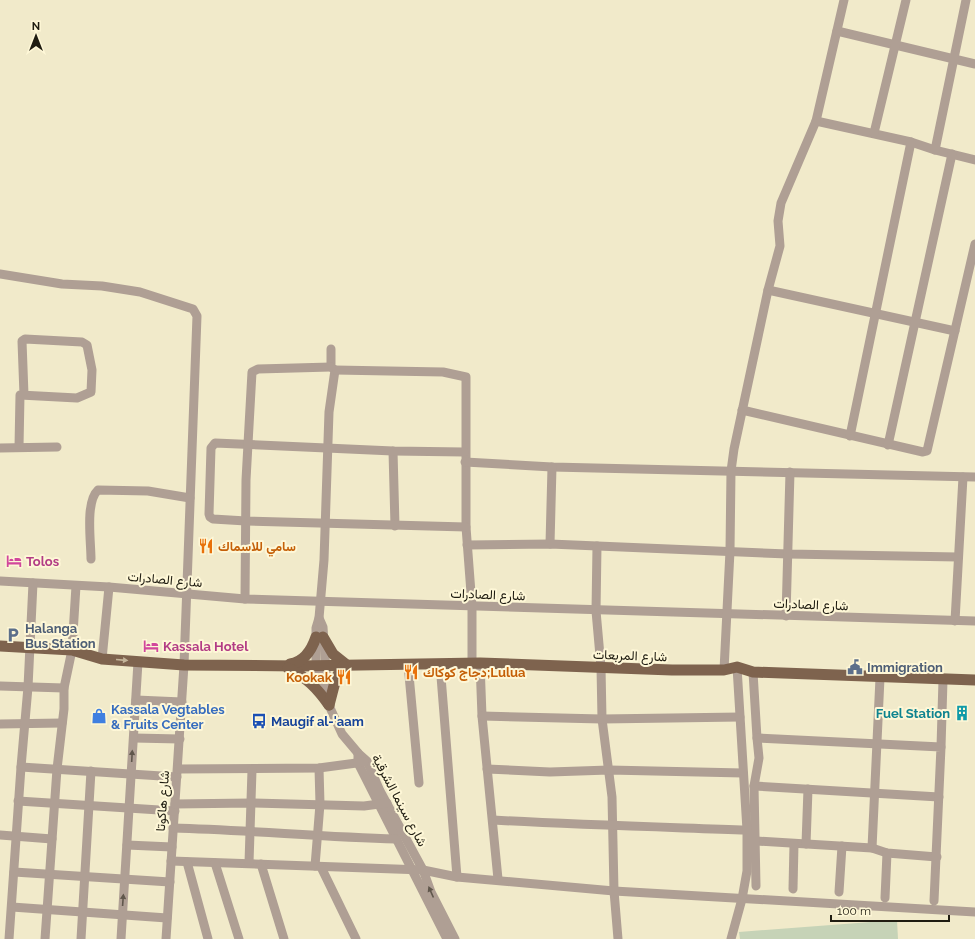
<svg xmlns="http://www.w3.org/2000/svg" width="975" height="939" font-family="Raleway,Vazirmatn,sans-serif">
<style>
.green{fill:#c6d3b7}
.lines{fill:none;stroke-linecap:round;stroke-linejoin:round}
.minor{stroke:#af9f94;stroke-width:9}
.major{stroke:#7e634e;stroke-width:11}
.oneway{fill:#c4b499}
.oneway2{fill:#60574c}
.labels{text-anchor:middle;stroke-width:4;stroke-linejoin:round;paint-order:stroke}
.food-label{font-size:13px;font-weight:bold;fill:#c56008;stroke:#fef7d7;text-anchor:start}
.hotel-label{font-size:13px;font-weight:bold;fill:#b23c85;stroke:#fef7d7;text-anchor:start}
.street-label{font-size:13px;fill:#1f1c11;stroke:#fef7d7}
.service-label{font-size:13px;font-weight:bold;fill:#4e5e75;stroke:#fef7d7;text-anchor:start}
.shop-label{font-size:13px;font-weight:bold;fill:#366cbe;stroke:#fef7d7;text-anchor:start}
.culture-label{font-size:13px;font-weight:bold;fill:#0d838f;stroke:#fef7d7;text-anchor:end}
.transit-label{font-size:13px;font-weight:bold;fill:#164399;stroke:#fef7d7;text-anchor:start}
</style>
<rect width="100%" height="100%" fill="#f1eaca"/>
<!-- green -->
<path class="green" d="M897 920 898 939H740L739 932Z"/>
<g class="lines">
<!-- minor -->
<g class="minor">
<path d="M837 31 975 64"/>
<path d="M816 121 911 142 935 150 975 160"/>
<path d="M874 133 906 0"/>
<path d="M935 150 966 0"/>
<path d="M0 274 62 284 102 286 140 292 193 309 197 316 184 665 166 939"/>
<path d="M768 290 955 331"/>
<path d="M331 349V367L335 370 329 412 324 560 319 618 316 628V666L327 701 342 734 358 753 367 761 380 791 423 870 431 892 455 939"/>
<path d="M335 370 443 372 466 377V527L472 606V664"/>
<path d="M742 410 923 452 927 451 975 244"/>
<path d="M850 436 911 142"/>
<path d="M888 445 952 154"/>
<path d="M19 447 20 395H24L22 341 25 339 82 342 87 345 92 370 91 392 77 398 20 395"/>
<path d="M0 448 57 447"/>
<path d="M393 451 395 526"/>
<path d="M464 452 393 451 215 443 211 448 209 514 210 517 213 519 246 521 466 527"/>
<path d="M465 462 552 467 975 477"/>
<path d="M550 544 552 467"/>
<path d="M467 545 550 544 788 554 958 557"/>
<path d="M597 546 596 611 601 667 602 719 612 797 614 891 618 939"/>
<path d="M91 559C91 541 85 502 98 490L148 491 190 498"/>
<path d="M0 581 109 587 245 599 975 621"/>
<path d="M245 599 246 480 252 372 258 369 331 367"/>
<path d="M786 616 790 472"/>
<path d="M319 618 323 627 327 687"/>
<path d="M955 621 963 477"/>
<path d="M102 659 109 587"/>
<path d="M480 663 482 716 498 879"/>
<path d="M408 664 419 783"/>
<path d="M440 664 457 877"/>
<path d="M724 670 730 551 731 471 734 449 768 290 780 246 778 221 781 203 816 121 844 0"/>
<path d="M753 672 757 738"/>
<path d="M0 686 64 688"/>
<path d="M136 700 182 702"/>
<path d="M482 716 602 719 740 717"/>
<path d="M0 724 62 723"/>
<path d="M134 738 180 739"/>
<path d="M941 747 943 680"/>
<path d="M358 753V763L447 939"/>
<path d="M21 767 177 777"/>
<path d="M178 769 319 768 364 762"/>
<path d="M487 769 550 772 609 770 743 773"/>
<path d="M754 786 939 797"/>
<path d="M18 801 175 811"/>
<path d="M175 804 251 803 364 806 387 803"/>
<path d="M493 820C577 825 662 827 747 830"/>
<path d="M173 828C248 830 321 837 396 839"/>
<path d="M0 835 52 839"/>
<path d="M756 841 872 848 887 853 937 857"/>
<path d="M806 844 808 789"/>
<path d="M127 845 172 847"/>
<path d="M872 848 880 678"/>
<path d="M171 861 423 870 457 877 614 891 975 912"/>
<path d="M187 862 208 939"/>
<path d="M215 863 239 939"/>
<path d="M249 863 252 770"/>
<path d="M261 864 284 939"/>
<path d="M315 866 320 804 319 768"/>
<path d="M321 867 356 939"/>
<path d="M14 872 170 882"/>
<path d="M756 886 754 786 759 758 757 738 941 747 934 901"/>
<path d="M793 889 794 844"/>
<path d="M839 892 842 846"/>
<path d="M885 898 887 853"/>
<path d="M12 907 167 918"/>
<path d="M9 939 21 767 28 687 33 583"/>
<path d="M45 939 57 769 64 709V688L72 650 76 586"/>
<path d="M81 939 91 771"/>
<path d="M121 939 138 662"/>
<path d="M731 939 742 899 747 871V830L737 667"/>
</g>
<!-- major -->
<g class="major">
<path d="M323 637 333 654 348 666"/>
<path d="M0 646 72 650 102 659 184 665 300 666 480 663 672 670H724L737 667 753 672 975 680"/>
<path d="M290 664C304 662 312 649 316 637"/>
<path d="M288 668C306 677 317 688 329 705"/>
<path d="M329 705 336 678 343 666"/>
</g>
</g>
<!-- one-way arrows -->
<defs><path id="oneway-solid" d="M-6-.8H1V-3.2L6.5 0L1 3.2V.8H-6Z"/></defs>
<use class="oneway" href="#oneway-solid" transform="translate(122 660) rotate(5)"/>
<g class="oneway2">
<use href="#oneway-solid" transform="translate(132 756) rotate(-87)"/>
<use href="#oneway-solid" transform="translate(431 892) rotate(-114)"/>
<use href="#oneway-solid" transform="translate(123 900) rotate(-86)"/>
</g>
<!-- icons -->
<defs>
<g id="restaurant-bare" transform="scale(1.2)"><path d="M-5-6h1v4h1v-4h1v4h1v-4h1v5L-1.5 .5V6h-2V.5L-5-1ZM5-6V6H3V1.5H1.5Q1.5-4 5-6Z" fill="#e8710a" stroke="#fef7d7" stroke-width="2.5" paint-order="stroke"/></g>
<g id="hotel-bare" transform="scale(1.2)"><path d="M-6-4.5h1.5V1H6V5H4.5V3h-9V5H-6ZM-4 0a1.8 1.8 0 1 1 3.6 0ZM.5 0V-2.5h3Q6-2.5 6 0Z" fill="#d1479c" stroke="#fef7d7" stroke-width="2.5" paint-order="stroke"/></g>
<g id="parking-bare" transform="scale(1.2)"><path d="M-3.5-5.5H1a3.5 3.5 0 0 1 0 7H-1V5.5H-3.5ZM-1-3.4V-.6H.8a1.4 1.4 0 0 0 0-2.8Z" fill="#5c6f8a" stroke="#fef7d7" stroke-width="2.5" paint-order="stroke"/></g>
<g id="civic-bare" transform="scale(1.2)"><path d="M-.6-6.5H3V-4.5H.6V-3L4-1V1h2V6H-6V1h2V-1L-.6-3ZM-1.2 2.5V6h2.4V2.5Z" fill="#5c6f8a" stroke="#fef7d7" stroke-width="2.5" paint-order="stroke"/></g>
<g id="building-bare" transform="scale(1.2)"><path d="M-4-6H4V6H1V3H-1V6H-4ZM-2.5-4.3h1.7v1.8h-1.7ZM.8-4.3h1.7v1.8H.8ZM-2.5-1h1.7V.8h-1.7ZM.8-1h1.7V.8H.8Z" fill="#0f9aa8" stroke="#fef7d7" stroke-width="2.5" paint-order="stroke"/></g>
<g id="shop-bare" transform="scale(1.2)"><path d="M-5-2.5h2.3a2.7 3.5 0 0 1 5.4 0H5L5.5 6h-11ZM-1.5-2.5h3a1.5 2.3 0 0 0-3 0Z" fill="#3f7fe0" stroke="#fef7d7" stroke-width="2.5" paint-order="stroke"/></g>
<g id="bus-bare" transform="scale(1.2)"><path d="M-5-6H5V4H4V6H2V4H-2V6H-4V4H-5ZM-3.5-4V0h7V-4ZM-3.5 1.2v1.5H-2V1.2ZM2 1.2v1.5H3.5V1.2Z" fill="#1a4fb4" stroke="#fef7d7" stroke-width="2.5" paint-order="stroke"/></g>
</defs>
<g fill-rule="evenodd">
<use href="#restaurant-bare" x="206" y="546"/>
<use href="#hotel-bare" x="14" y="561"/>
<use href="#parking-bare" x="13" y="635"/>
<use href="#hotel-bare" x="151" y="646"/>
<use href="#civic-bare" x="855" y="667"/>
<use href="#restaurant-bare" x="411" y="672"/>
<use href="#restaurant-bare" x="344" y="677"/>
<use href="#building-bare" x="962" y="713"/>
<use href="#shop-bare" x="99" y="716"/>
<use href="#bus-bare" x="259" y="721"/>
</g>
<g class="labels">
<!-- food labels -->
<g class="food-label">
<text x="218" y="551">سامي للاسماك</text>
<text x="423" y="677">دجاج كوكاك;Lulua</text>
<text x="332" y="682" text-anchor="end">Kookak</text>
</g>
<!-- hotel labels -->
<g class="hotel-label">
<text x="26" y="566">Tolos</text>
<text x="163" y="651">Kassala Hotel</text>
</g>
<!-- street labels -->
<g class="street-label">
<text transform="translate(165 579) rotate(5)" y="5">شارع الصادرات</text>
<text transform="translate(488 594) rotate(2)" y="5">شارع الصادرات</text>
<text transform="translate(811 604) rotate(2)" y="5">شارع الصادرات</text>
<text transform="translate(630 655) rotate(2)" y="5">شارع المربعات</text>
<text transform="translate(400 800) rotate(62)" y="5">شارع سينما الشرقية</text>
<text transform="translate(162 801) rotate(-86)" y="5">شارع هاكوتا</text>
</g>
<!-- service labels -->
<g class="service-label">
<text x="25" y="633">Halanga<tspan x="25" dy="15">Bus Station</tspan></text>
<text x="867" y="672">Immigration</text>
</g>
<!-- shop labels -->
<g class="shop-label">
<text x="111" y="714">Kassala Vegtables<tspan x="111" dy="15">&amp; Fruits Center</tspan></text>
</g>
<!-- culture labels -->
<g class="culture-label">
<text x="950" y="718">Fuel Station</text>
</g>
<!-- transit labels -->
<g class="transit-label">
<text x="271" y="726">Maugif al-'aam</text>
</g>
</g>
<!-- north arrow -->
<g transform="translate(36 36)" stroke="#fef7d7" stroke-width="3" paint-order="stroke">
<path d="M0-3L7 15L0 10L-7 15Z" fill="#1f1c11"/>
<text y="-6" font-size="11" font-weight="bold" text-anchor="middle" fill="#1f1c11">N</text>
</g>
<!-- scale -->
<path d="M831 915v6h118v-6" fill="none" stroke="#1f1c11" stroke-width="2"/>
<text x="837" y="915" font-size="12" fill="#1f1c11" stroke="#fef7d7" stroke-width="3" paint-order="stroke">100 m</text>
</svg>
